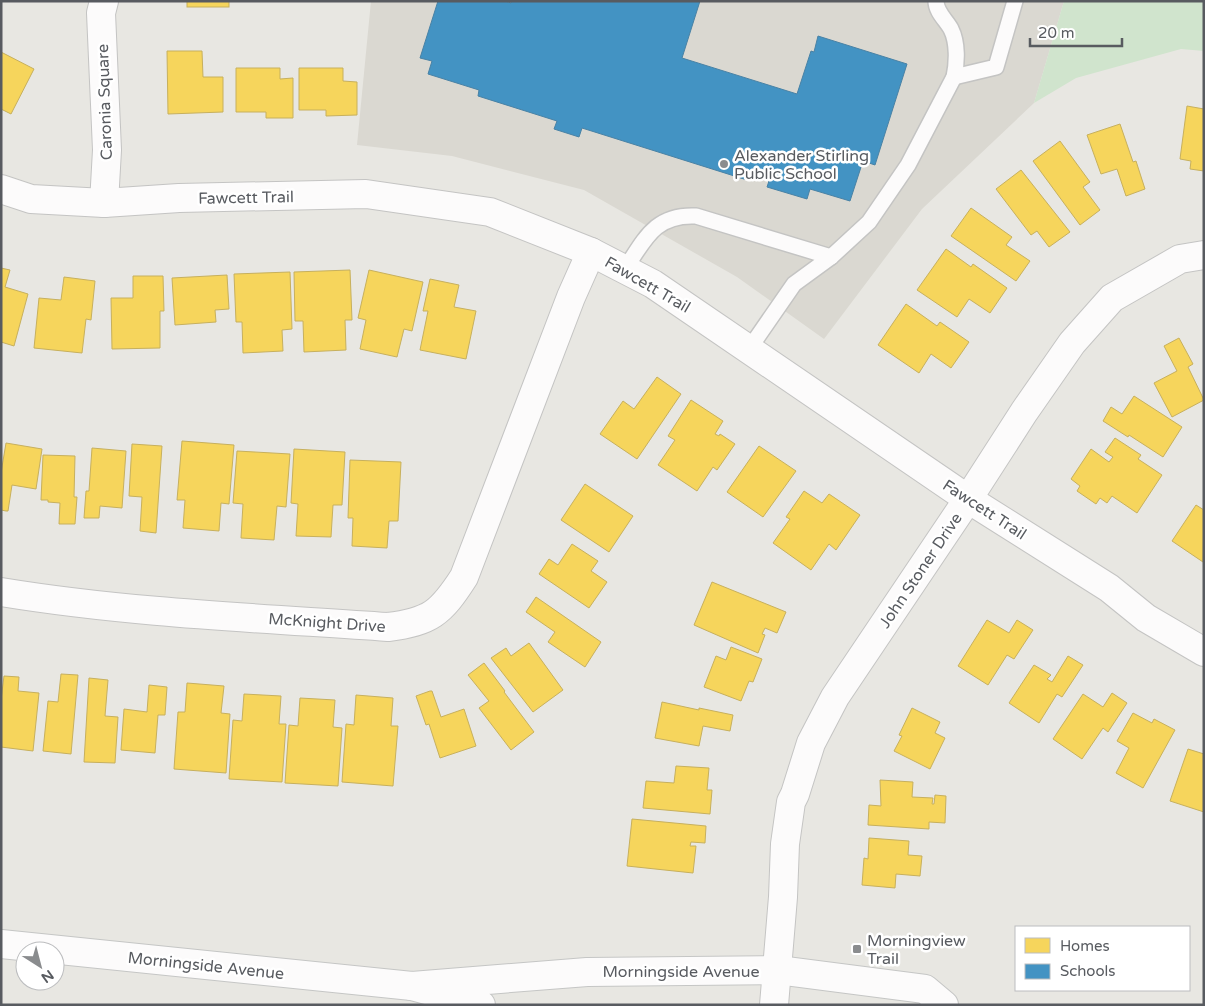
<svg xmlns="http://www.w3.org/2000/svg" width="1205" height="1006" font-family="'Varela Round',sans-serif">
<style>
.education{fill:#dad8d1}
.green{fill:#d0e4cd}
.homes{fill:#f6d55c;stroke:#c7b05d}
.schools{fill:#4393c3;stroke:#4982a5}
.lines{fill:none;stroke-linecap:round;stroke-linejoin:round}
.service-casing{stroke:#c4c4c3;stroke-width:18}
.minor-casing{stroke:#c4c4c3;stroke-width:30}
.tertiary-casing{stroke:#c4c4c3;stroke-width:30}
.secondary-casing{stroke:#c5c6c5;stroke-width:30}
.service{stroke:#fcfbfb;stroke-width:15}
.minor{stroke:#fcfbfb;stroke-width:28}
.tertiary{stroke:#fcfbfb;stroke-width:28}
.secondary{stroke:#fcfbfb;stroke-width:28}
.poi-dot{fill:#8a8c8e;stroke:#fff;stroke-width:2}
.labels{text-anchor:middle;stroke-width:5;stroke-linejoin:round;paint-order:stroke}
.street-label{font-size:16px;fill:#585b60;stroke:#fff}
.poi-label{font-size:16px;fill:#585b60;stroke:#fff;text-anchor:start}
</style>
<rect width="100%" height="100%" fill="#e8e7e2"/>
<!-- education -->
<path class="education" d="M371 1H1064L1034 103 922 209 824 339 737 277 584 190 452 156 357 145Z"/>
<!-- green -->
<path class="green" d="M1064 1H1204V51L1181 49 1076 78 1034 103Z"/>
<!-- homes -->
<g class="homes">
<rect x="187" y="1" width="42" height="6"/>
<path d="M167 51H202L203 77H223V112L168 114Z"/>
<path d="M1 52 34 69 11 114 1 109Z"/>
<path d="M236 68H280V79L293 78V118H266V112H236Z"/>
<path d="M299 68H343V81L357 82V115L326 116V110H299Z"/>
<path d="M1187 106 1204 109V171L1190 169 1191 161 1180 159Z"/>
<path d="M1120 124 1133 162 1136 161 1145 189 1126 196 1117 169 1101 174 1087 135Z"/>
<path d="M1060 141 1090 182 1083 187 1100 210 1080 225 1033 161Z"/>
<path d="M1021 170 1070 232 1049 247 1037 231 1031 235 996 189Z"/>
<path d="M971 208 1012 237 1006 245 1030 261 1016 281 951 236Z"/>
<path d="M946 249 971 267 973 264 1007 288 990 313 969 299 957 317 917 290Z"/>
<path d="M1 268 10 270 5 287 28 294 14 346 1 342Z"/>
<path d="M350 270 352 320H345L346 350 304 352 303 321H295L294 272Z"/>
<path d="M369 270 423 282 412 331 404 329 397 357 360 349 366 320 358 318Z"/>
<path d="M290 272 292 329 282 330 283 351 243 353 242 322H236L234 274Z"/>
<path d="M227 275 229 309 215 310 216 322 175 325 172 278Z"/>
<path d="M133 276H163L164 311H160V348L112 349 111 298H133Z"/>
<path d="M64 277 95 281 91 320 86 319 82 353 34 348 39 298 61 300Z"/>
<path d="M430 279 459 285 454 307 476 311 466 359 420 350 428 311H423Z"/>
<path d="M906 304 937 326 940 322 969 342 951 368 931 354 919 373 878 345Z"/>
<path d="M1179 338 1193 364 1188 367 1204 400 1172 417 1154 383 1177 371 1164 346Z"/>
<path d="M657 377 681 394 637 459 600 434 623 401 634 409Z"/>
<path d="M1134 396 1182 427 1163 457 1129 435 1128 437 1103 421 1111 407 1122 414Z"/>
<path d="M691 400 723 421 715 434 719 436 720 434 735 444 717 470 713 467 697 491 658 465 675 440 668 436Z"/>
<path d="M1115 438 1141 455 1138 459 1162 475 1137 513 1112 496 1107 503 1100 498 1096 504 1077 491 1080 486 1071 479 1091 449 1109 462 1113 457 1105 452Z"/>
<path d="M182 441 234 445 229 504 221 503 219 531 183 528 185 500H177Z"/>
<path d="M6 443 42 449 36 489 12 485 8 511H6L1 510V473Z"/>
<path d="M132 444 162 446 156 533 140 531 142 497 129 496Z"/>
<path d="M759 446 796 471 763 517 727 492Z"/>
<path d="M92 448 126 451 122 508 100 506 99 518H84L86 491H89Z"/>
<path d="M294 449 345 452 342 505H333L331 537 296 536 298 504 291 503Z"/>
<path d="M237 451 290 454 286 507 277 506 274 540 241 538 243 504 233 503Z"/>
<path d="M43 455 75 456 74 497H77L75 524H59L60 503 48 502V500H41Z"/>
<path d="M350 460 401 462 398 521H389L387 548 352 546 353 518H348Z"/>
<path d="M585 484 633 516 609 552 561 520Z"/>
<path d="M804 491 822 503 829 494 860 515 836 550 829 544 811 570 773 543 790 519 786 517Z"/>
<path d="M1196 505 1204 510 1203 562 1172 541Z"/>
<path d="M572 544 598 561 591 571 607 582 589 608 539 574 549 559 558 565Z"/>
<path d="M712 582 786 612 777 633 765 628 762 634 765 635 758 653 694 625Z"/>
<path d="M536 597 601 642 585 667 548 642 555 632 526 612Z"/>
<path d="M987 620 1009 633 1017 620 1033 630 1014 659 1007 655 988 685 958 666Z"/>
<path d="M529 643 563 690 533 712 491 658 506 648 511 656Z"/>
<path d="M731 647 762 659 753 682 749 681 741 701 704 687 716 656 726 660Z"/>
<path d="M1068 656 1083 665 1062 697 1057 694 1039 723 1009 703 1034 665 1051 675 1047 679 1052 682Z"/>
<path d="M484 663 505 691 504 692 534 732 511 750 479 708 489 701 468 675Z"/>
<path d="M61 674 78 675 71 754 43 751 48 701 58 702Z"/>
<path d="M4 676 19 677 18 691 39 693 33 751 1 747V700Z"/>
<path d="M89 678 108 680 105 716 118 717 115 763 84 762Z"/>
<path d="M187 683 224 686 221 713 230 714 226 773 174 769 178 712H185Z"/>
<path d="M149 685 167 687 165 715H158L155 753 121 750 124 709 147 712Z"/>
<path d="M430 691H432L441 717 464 709 476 746 440 758 429 724 426 725 416 696Z"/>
<path d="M1112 693 1127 703 1108 732 1103 728 1082 759 1053 739 1083 694 1103 707Z"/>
<path d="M244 694 281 696 279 724H286L282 782 229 779 233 720 242 721Z"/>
<path d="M356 695 393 698 391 726H398L393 786 342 782 346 724 354 725Z"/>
<path d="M300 698 335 700 333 727 342 728 338 786 285 783 289 725 298 726Z"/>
<path d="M662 702 699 710V708L733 715 730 731 703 726 699 746 655 738Z"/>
<path d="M912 708 940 722 935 733 945 738 930 769 894 751 902 736 899 735Z"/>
<path d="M1133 713 1152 723 1154 719 1175 730 1143 788 1116 773 1129 748 1117 741Z"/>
<path d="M1188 749 1204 754V812L1170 801Z"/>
<path d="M676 766 709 768 707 790H712L710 814 643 808 646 781 674 783Z"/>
<path d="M880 780 913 782 912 797 933 798 932 804H934L935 795 946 796 945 823 929 822V829L868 825 869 805 881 806Z"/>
<path d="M632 819 706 826 705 843 691 842 690 846H696L693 873 627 866Z"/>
<path d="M869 838 909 841 908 855 922 856 920 876 896 874 895 888 862 885 864 858 868 859Z"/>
</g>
<!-- schools -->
<path class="schools" d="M438 1H505L511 3V1H700L682 58 797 94 811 51 814 52 818 36 907 64 875 165 863 161 850 201 810 189 807 199 767 187 769 181 749 174 747 180 582 128 579 137 554 129 557 121 478 96 479 90 428 74 432 61 420 58Z"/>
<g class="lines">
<!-- service casing -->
<g class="service-casing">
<g id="service">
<path d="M954 77 996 67 1015 1"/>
<path d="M625 269C645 239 655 214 696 216L831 257"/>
<path d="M749 349 794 284 831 257 869 222 908 165 954 77C957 63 958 43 951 29 946 20 936 12 936 1"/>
</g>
</g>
<!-- minor casing -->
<g class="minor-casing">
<g id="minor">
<path d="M104 203 107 150 101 13 104 1"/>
<path d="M968 499 1024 412 1072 343 1112 298 1180 259 1204 255"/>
<path d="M1 592C129 613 259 618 388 627 430 622 441 613 464 577L571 297 591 252"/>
</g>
</g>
<!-- tertiary casing -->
<g class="tertiary-casing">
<g id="tertiary">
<path d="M1 189 31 199 104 203 179 198 366 194 490 212 591 252 653 284 968 499 1109 588 1146 618 1204 652"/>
<path d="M774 1005 783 897 785 844 791 802 795 794 811 743 835 697 968 499"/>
</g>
</g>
<!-- secondary casing -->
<g class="secondary-casing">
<g id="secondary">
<path d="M1 944 412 986 481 1005"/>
<path d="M412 986 587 972 778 970 925 989 944 1005"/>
</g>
</g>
<!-- service -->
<use href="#service" class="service"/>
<!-- minor -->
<use href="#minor" class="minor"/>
<!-- tertiary -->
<use href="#tertiary" class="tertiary"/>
<!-- secondary -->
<use href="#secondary" class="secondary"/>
</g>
<!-- markers -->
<g class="poi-dot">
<circle cx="724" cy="164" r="5"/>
<rect x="852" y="944" width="10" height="10" rx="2.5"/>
</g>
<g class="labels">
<!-- street labels -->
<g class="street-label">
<text transform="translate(104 102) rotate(-92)" y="6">Caronia Square</text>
<text transform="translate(246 197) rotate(-1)" y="6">Fawcett Trail</text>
<text transform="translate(648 284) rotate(30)" y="6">Fawcett Trail</text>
<text transform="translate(985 509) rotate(33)" y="6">Fawcett Trail</text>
<text transform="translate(920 570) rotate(-56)" y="6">John Stoner Drive</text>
<text transform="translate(327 622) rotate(4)" y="6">McKnight Drive</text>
<text transform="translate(206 965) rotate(6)" y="6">Morningside Avenue</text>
<text x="681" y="977">Morningside Avenue</text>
</g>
<!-- poi labels -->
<g class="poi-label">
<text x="734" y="161">Alexander Stirling<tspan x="734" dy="18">Public School</tspan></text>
<text x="867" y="946">Morningview<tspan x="867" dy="18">Trail</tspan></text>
</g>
</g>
<!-- border -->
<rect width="1205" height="1006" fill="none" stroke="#585b60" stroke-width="5"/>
<!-- legend -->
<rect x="1015" y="926" width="175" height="65" fill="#ffffff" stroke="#bcbdbf"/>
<rect x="1025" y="938" width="25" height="15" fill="#f6d55c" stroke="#bcbdbf"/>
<text x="1060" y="951" font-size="15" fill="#585b60">Homes</text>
<rect x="1025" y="964" width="25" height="15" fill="#4393c3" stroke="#bcbdbf"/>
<text x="1060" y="976" font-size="15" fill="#585b60">Schools</text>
<!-- north arrow -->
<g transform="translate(40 966) rotate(144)"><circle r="24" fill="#ffffff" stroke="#bcbdbf"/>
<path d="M0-4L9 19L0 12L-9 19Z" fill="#8a8c8e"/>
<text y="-8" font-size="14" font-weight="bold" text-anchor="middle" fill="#585b60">N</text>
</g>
<!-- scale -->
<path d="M1030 38v8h92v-8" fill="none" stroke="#585b60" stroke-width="2.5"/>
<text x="1038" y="38" font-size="15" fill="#585b60" stroke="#ffffff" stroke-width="4" paint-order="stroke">20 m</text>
</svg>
